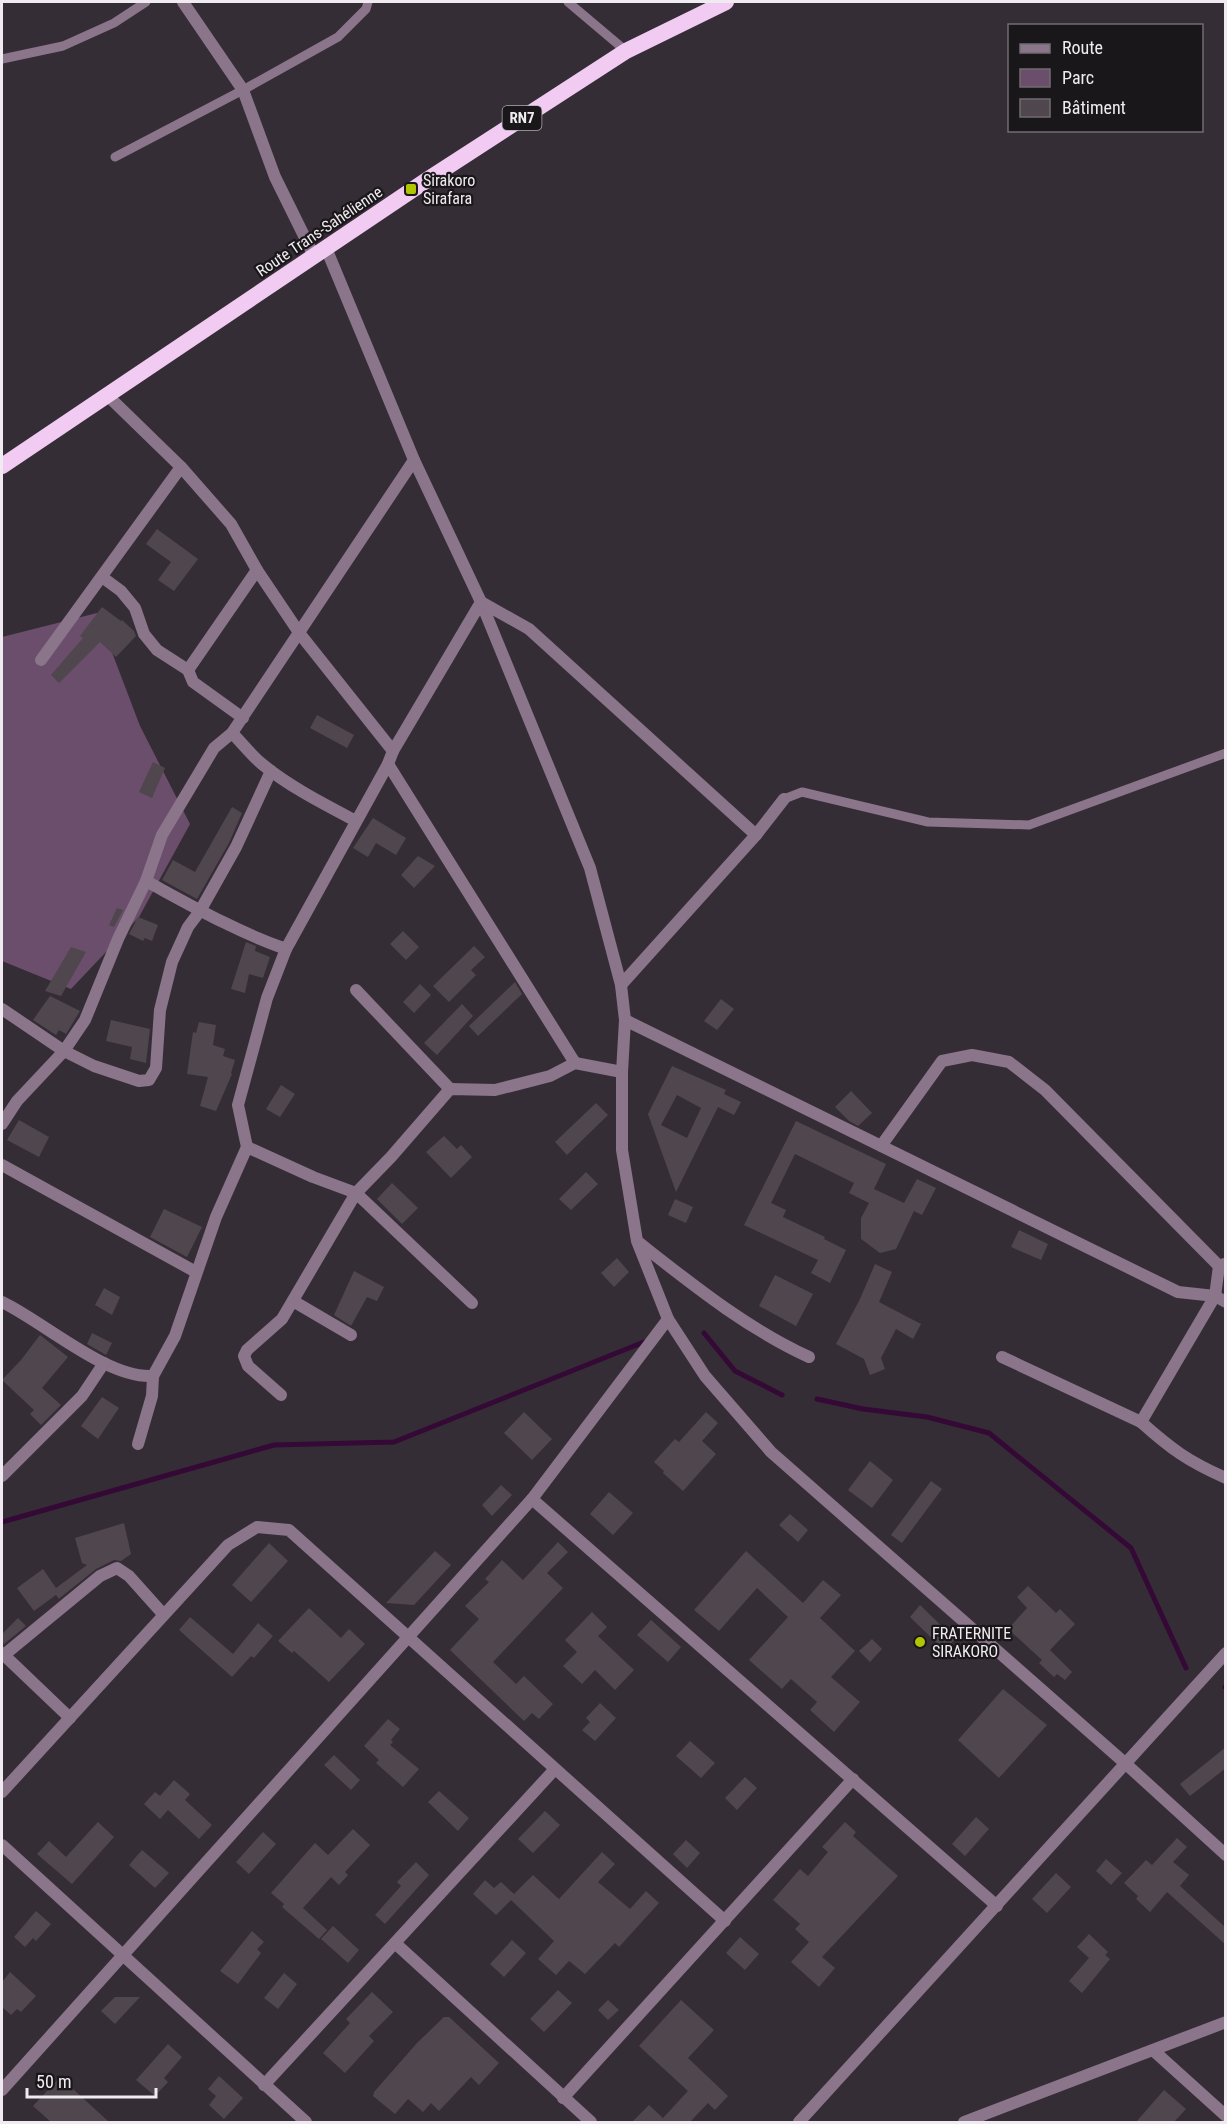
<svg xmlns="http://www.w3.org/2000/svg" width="1227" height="2124" font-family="'Roboto Condensed',sans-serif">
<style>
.green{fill:#6b4e6b}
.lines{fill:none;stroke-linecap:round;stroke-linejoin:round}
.stream{stroke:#340936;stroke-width:5}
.building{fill:#4f464e;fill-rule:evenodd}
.service{stroke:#8b758b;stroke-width:9}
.minor{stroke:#8b758b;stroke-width:12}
.tertiary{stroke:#8b758b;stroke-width:12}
.trunk{stroke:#f2cbf2;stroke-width:16}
.poi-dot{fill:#b1c500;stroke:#1a171a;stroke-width:2}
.labels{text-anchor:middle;stroke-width:4.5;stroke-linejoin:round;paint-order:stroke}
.shield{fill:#1a171a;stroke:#b0abb0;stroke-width:1.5}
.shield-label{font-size:15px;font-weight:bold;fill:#f0ebf0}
.poi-label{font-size:16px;fill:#f0ebf0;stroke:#1a171a;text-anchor:start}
.street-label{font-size:16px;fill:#f0ebf0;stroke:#1a171a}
</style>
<rect width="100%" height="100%" fill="#352d35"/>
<!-- green -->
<path class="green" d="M97 613 140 726 190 824 139 917 71 989 2 961V637Z"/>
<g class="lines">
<!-- stream -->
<g class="stream">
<path d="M704 1333 735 1371 782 1395"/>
<path d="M817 1399 863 1409 927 1417 989 1433 1131 1548 1186 1668"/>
<path d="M2 1522 274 1445 394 1442 644 1342"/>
<path d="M1225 1687H1226"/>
</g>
</g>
<!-- building -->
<g class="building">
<path d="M157 529 198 559 174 591 158 580 171 562 146 544Z"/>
<path d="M102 607 121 621 122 620 134 631 136 636 116 657 100 642 59 683 51 675 83 638 80 636Z"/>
<path d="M317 715 354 735 347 748 310 728Z"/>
<path d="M153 762 165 768 152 798 139 792Z"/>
<path d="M232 807 242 813 229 843 197 899 162 880 173 860 195 872Z"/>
<path d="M373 818 406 838 396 855 376 843 368 857 353 848Z"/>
<path d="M418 856 435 866 414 888 401 875Z"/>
<path d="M117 908 123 910 114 927 109 925Z"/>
<path d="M138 917 158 925 152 941 145 938 143 941 129 934Z"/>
<path d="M403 931 419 947 406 960 390 944Z"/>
<path d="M246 942 256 946 255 951 270 957 263 978 249 974 245 993 231 989Z"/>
<path d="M474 946 485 957 471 970 476 975 449 1002 433 986Z"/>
<path d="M71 947 86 952 61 996 45 991Z"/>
<path d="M515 982 522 994 478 1036 469 1026Z"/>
<path d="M420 984 431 995 414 1013 403 1002Z"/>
<path d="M50 996 80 1011 66 1034 59 1030 56 1035 33 1020Z"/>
<path d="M721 999 734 1009 717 1030 704 1021Z"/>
<path d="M462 1004 473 1016 437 1055 424 1043Z"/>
<path d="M111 1020 150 1029 146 1063 130 1059 132 1047 106 1041Z"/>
<path d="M199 1022 216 1025 213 1045 225 1049 223 1056 235 1060 231 1073 232 1074 216 1111 200 1106 208 1077 187 1074 193 1032 196 1033Z"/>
<path d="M672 1066 726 1090 724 1094 741 1102 734 1115 718 1107 676 1192 648 1114ZM677 1095 701 1108 687 1138 661 1125Z"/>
<path d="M281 1085 295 1094 280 1117 266 1109Z"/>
<path d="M851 1091 872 1113 858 1126 849 1121 835 1107Z"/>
<path d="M596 1103 608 1115 567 1155 555 1142Z"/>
<path d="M19 1120 49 1137 39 1157 7 1140Z"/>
<path d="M796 1121 886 1164 874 1189 904 1203 917 1179 936 1188 922 1215 914 1211 896 1249 880 1253 861 1239V1218L869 1203 849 1193 854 1183 795 1154 771 1203 786 1210 783 1217 825 1237 824 1239 846 1250 830 1283 811 1273 818 1260 744 1225Z"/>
<path d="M444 1136 457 1149 461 1145 472 1157 451 1178 426 1152Z"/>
<path d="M586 1172 598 1184 571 1210 559 1199Z"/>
<path d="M392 1183 418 1208 402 1224 377 1199Z"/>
<path d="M675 1199 693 1207 686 1223 668 1215Z"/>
<path d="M164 1209 202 1227 187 1257 150 1237Z"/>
<path d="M1019 1230 1048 1244 1041 1260 1011 1247Z"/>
<path d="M617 1258 629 1272 614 1287 601 1273Z"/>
<path d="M875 1264 892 1272 879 1302 921 1324 913 1339 896 1329 881 1358 885 1369 870 1375 864 1359 836 1344 860 1299Z"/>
<path d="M354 1271 384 1287 377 1301 367 1297 351 1326 334 1315Z"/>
<path d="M775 1275 813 1294 796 1326 759 1306Z"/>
<path d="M104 1288 120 1297 112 1315 95 1305Z"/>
<path d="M92 1333 112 1343 106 1355 87 1344Z"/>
<path d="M40 1335 68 1357 42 1388 61 1405 41 1425 30 1414 34 1410 2 1380 21 1360Z"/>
<path d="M102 1397 119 1408 98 1439 81 1426Z"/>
<path d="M524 1412 552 1439 532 1460 504 1433Z"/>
<path d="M706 1412 718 1423 702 1441 716 1454 683 1491 663 1473 664 1471 654 1462 675 1439 679 1442Z"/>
<path d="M870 1461 893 1480 872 1508 848 1490Z"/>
<path d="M931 1481 942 1489 902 1543 891 1535Z"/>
<path d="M501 1485 512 1495 492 1516 482 1505Z"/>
<path d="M609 1492 633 1513 613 1535 590 1514Z"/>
<path d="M790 1514 808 1530 798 1542 779 1525Z"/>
<path d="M124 1523 131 1554 121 1561 114 1560 96 1569 61 1597 59 1599 56 1595 34 1611 17 1588 43 1569 56 1588 87 1565 82 1563 75 1538Z"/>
<path d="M558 1542 568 1552 547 1573 563 1588 493 1662 516 1684 524 1676 553 1704 539 1719 532 1713 524 1721 450 1650 479 1619 465 1606 489 1582 485 1579 502 1560 523 1580Z"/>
<path d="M269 1543 288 1561 251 1602 232 1585Z"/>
<path d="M435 1551 451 1565 414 1605 386 1603Z"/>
<path d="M746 1551 803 1603 823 1580 841 1595 820 1618 855 1651 831 1677 860 1702 834 1732 810 1710 817 1702 791 1679 782 1689 749 1660 788 1617 757 1588 719 1631 694 1610Z"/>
<path d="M1028 1586 1056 1613 1060 1609 1075 1624 1050 1650 1072 1672 1065 1680 1057 1674 1054 1677 1039 1663 1042 1660 1008 1629 1027 1608 1017 1597Z"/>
<path d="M920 1605 955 1639 945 1651 910 1617Z"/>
<path d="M309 1608 341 1638 349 1629 365 1644 329 1682 294 1651 292 1653 278 1641Z"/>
<path d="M592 1612 607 1627 598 1636 634 1670 615 1690 595 1670 582 1684 563 1666 577 1652 565 1640Z"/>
<path d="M190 1617 233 1654 258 1623 273 1636 254 1658 251 1656 232 1677 179 1630Z"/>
<path d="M18 1618 26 1626 4 1644 2 1641V1634Z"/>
<path d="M651 1620 681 1647 668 1662 637 1635Z"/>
<path d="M872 1639 882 1649 870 1662 859 1651Z"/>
<path d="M1003 1689 1047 1725 999 1778 958 1740Z"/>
<path d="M600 1703 616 1718 595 1741 582 1730 590 1722 586 1718Z"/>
<path d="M388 1719 400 1729 391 1740 393 1742 390 1745 419 1769 403 1787 376 1763 379 1760 364 1746Z"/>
<path d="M690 1741 715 1763 701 1778 676 1756Z"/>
<path d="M1226 1747V1768L1190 1796 1180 1784Z"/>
<path d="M334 1755 360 1780 351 1790 324 1765Z"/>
<path d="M745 1777 757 1788 737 1810 725 1798Z"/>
<path d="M174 1780 190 1794 185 1800 212 1825 199 1839 168 1810 160 1819 144 1804 155 1792 160 1796Z"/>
<path d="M439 1791 469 1818 458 1831 428 1802Z"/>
<path d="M545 1811 560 1825 533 1853 518 1839Z"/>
<path d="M976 1817 989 1829 965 1856 952 1844Z"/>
<path d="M98 1822 114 1837 72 1884 37 1854 49 1841 66 1857Z"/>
<path d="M845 1822 856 1832 853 1836 898 1876 822 1957 835 1968 819 1987 791 1962 809 1942 795 1929 800 1924 773 1900 800 1869 808 1876 828 1852 822 1847Z"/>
<path d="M353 1829 370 1845 345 1872 348 1875 339 1885 331 1877 303 1908 327 1930 319 1939 282 1907 284 1904 271 1893 315 1843 328 1855Z"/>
<path d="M263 1832 276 1844 249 1874 236 1862Z"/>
<path d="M1177 1838 1187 1847 1173 1862 1189 1875 1180 1886 1226 1928V1945L1167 1892 1150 1912 1136 1899 1138 1896 1124 1883 1146 1860 1152 1865Z"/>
<path d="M686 1840 700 1853 687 1868 673 1854Z"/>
<path d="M142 1850 169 1873 155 1888 129 1865Z"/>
<path d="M602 1852 615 1864 598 1882 630 1909 646 1891 659 1903 619 1947 615 1943 585 1974 569 1961 556 1975 538 1959 554 1941 511 1900 496 1915 473 1894 485 1880 494 1888 501 1882 514 1894 533 1875 559 1899Z"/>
<path d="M1106 1859 1122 1873 1111 1885 1096 1871Z"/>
<path d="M416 1862 429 1875 385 1924 375 1915 401 1886 397 1882Z"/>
<path d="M1056 1873 1071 1887 1047 1913 1032 1899Z"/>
<path d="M36 1911 51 1924 36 1941 33 1938 25 1947 14 1937Z"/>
<path d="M333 1926 359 1950 348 1963 321 1939Z"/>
<path d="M252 1931 264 1942 257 1949 261 1953 238 1984 220 1971Z"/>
<path d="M1089 1934 1108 1952 1105 1955 1110 1959 1082 1993 1069 1981 1089 1958 1077 1947Z"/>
<path d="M740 1937 759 1954 745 1970 726 1953Z"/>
<path d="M512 1940 526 1953 504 1977 490 1964Z"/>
<path d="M10 1972 36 1996 21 2012 17 2009 11 2015 2 2007V1982Z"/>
<path d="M284 1973 297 1984 278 2009 264 1998Z"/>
<path d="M558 1990 572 2003 544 2032 530 2019Z"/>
<path d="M372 1992 393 2012 369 2036 374 2041 345 2073 323 2053 350 2023 346 2019Z"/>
<path d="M115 1997H140L115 2024 101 2011Z"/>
<path d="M608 2000 619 2010 608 2020 598 2010Z"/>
<path d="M681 2000 714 2030 688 2058 728 2096 715 2110 708 2103 690 2122H632L649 2105 663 2118 688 2091 639 2046Z"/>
<path d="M444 2017H449L499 2063 479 2085 471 2077 439 2111 431 2103 423 2112 408 2099 395 2114 373 2096 374 2092 417 2043Z"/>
<path d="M168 2044 182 2057 164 2078 168 2082 155 2096 136 2080Z"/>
<path d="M219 2076 243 2098 224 2119 209 2105 216 2096 208 2089Z"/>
<path d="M60 2077 85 2100 109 2122H51L33 2106Z"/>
<path d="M1164 2090 1186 2109 1174 2122H1136Z"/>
</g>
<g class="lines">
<!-- service -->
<g class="service">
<path d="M568 2 626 51"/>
<path d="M2 59 63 46 114 23 146 2"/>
<path d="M115 157 243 90 338 37 366 9 368 2"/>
<path d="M784 799 802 792 928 822 1029 825 1226 753"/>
</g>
<!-- minor -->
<g class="minor">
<path d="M183 2 243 90 275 177 314 256"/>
<path d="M326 248 414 460 481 602 590 868 621 985 625 1020 622 1072V1150L637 1241 668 1319 705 1376 771 1452 1126 1764 1226 1855"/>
<path d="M107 395 181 467 231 524 257 570 300 634 393 751"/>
<path d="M102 577 121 591 135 608 144 634 157 650 188 670"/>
<path d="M41 660 181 467"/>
<path d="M243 718 193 682 188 670 257 570"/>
<path d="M232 733C242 743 251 755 262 764 290 787 324 804 356 821"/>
<path d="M388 764 575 1063"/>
<path d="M146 881C192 906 237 932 286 949L388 764 393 751 481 602 529 629 756 835"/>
<path d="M621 985 756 835 784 799"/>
<path d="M356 990 450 1089"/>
<path d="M2 1009 64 1051 94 1066 139 1081 149 1080 156 1068 160 1010 172 962 188 927 200 911 236 847 271 771"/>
<path d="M625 1020 1178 1292 1215 1296 1226 1302"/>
<path d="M2 1124 17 1101 64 1051 85 1020 118 939 146 881 162 835 214 748 232 733 414 460"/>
<path d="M881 1146 942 1061 972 1055 1009 1062 1045 1090 1219 1266"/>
<path d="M247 1147 313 1177 356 1193 391 1157 450 1089 495 1090 550 1076 575 1063 622 1072"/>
<path d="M2 1165 196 1272"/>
<path d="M638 1242C693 1285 746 1328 809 1357"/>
<path d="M293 1301 351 1335"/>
<path d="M2 1302C44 1322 107 1379 153 1376L175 1336 216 1217 247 1147 238 1105 267 998 286 949"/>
<path d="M1002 1357 1141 1422 1215 1296 1219 1266 1224 1264"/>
<path d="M281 1395 248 1366 244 1356 247 1350 282 1319 356 1193 472 1303"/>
<path d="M1141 1422C1171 1449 1189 1462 1226 1478"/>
<path d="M138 1444 152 1396 153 1376"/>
<path d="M2 1476 82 1396 104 1363"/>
<path d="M532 1499 997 1906"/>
<path d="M2 1653 70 1718"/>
<path d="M4 1655 100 1576 117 1568 129 1576 163 1614"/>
<path d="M2 1792 228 1545 257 1527 289 1530 725 1921"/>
<path d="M2 1845 306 2122"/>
<path d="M395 1943 591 2122"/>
<path d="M1154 2051 1226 2116"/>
<path d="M264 2085 555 1769"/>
<path d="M2 2090 532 1499 668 1319"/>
<path d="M563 2098 853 1779"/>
<path d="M799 2122 1226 1653"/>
</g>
<!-- tertiary -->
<path class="tertiary" d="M964 2122 1226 2022"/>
<!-- trunk -->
<path class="trunk" d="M2 466 427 180 626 51 726 2"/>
</g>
<!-- markers -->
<g class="poi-dot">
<rect x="405" y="183" width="12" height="12" rx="3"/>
<circle cx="920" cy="1642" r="6"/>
</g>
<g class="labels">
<!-- shield labels -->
<rect class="shield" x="502.5" y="106" width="39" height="24" rx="4.5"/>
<g class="shield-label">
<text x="522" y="123">RN7</text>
</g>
<!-- poi labels -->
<g class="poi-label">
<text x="423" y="186">Sirakoro<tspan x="423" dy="18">Sirafara</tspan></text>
<text x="932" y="1639">FRATERNITE<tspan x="932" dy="18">SIRAKORO</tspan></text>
</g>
<!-- street labels -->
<g class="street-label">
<text transform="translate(319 231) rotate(-34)" y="6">Route Trans-Sahélienne</text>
</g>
</g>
<!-- border -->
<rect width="1227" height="2124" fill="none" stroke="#f0ebf0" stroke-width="6"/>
<!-- legend -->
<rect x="1008" y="24" width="195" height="108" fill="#1a171a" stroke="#706c70" stroke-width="1.5"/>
<rect x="1020" y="44" width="30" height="9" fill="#8b758b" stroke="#706c70" stroke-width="1.5"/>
<text x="1062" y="54" font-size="18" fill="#f0ebf0">Route</text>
<rect x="1020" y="69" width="30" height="18" fill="#6b4e6b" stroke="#706c70" stroke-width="1.5"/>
<text x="1062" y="84" font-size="18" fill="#f0ebf0">Parc</text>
<rect x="1020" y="99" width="30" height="18" fill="#4f464e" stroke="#706c70" stroke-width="1.5"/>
<text x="1062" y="114" font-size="18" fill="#f0ebf0">Bâtiment</text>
<!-- scale -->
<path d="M27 2088v9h129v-9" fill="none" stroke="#f0ebf0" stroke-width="3"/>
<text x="36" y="2088" font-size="18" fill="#f0ebf0" stroke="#1a171a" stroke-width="4.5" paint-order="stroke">50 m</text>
</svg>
